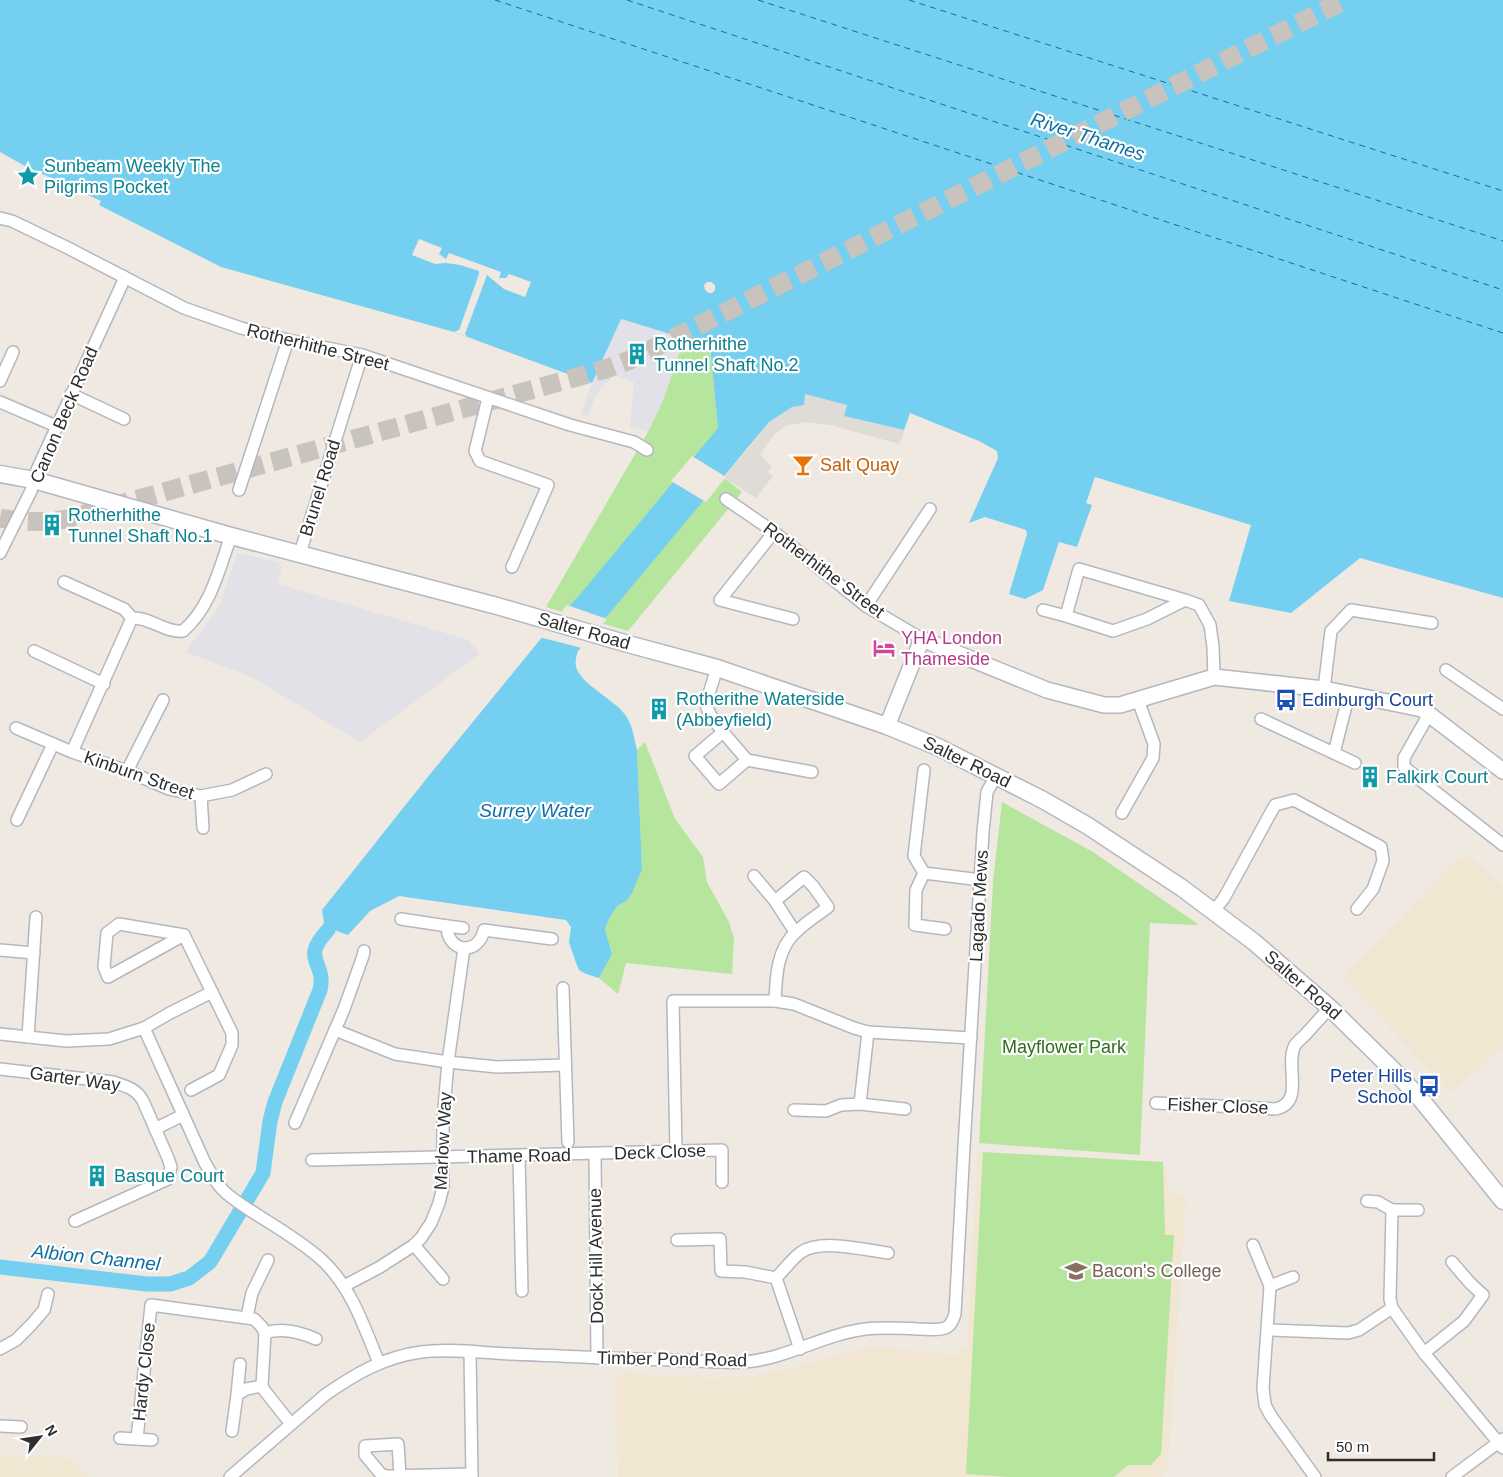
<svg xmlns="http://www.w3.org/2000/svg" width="1503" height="1477" font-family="Arial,sans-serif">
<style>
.industrial{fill:#e3e1e8}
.education{fill:#f0e6d1}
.green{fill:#b6e59e}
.plaza{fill:#dfdcd8}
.water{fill:#75cff0;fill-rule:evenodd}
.pier{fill:#efe9e1}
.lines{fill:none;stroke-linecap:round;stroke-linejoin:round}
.canal{stroke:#75cff0;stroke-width:15}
.ferry{stroke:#0d6fa3;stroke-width:1;stroke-dasharray:6 5;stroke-linecap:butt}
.primary-tunnel{stroke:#c8c4bd;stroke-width:19;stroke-dasharray:19 9;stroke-linecap:butt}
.minor-casing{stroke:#b4b7c1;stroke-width:14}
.tertiary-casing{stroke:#b4b7c1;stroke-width:18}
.secondary-casing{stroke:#b4b7c1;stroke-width:19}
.minor{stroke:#fff;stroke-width:11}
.tertiary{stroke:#fff;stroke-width:15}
.secondary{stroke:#fff;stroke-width:16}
.labels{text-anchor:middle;stroke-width:4.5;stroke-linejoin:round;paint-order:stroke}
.culture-label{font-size:18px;fill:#0d838f;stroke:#fff;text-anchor:start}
.street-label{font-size:18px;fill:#2e2e2e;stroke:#fff}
.food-label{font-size:18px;fill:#c56008;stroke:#fff;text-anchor:start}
.hotel-label{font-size:18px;fill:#b23c85;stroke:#fff;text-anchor:start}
.transit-label{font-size:18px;fill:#164399;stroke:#fff;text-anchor:start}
.park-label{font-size:18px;fill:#2c6e1b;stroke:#fff}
.education-label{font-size:18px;fill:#785e54;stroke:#fff;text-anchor:start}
.water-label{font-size:19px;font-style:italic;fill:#0d6fa3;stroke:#fff}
</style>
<rect width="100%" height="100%" fill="#efe9e1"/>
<!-- industrial -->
<g class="industrial">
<path d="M621 319 682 337V346L662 403 648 432 630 427 634 382 614 375 596 394 588 417 581 414 592 383Z"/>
<path d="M237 553 278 562 282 568 278 584 469 640 479 654 360 742 252 677 185 652 219 607Z"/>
</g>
<!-- education -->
<g class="education">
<path d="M1470 857 1503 887V1047L1450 1092 1343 977 1459 858Z"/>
<path d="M978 1152 1163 1162 1170 1193 1186 1195 1168 1468 1160 1477H618L616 1380 622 1373 708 1378 747 1377 792 1369 845 1353 866 1349 884 1348 956 1355 960 1349H967Z"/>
<path d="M0 1455 71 1458 88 1477H0Z"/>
</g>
<!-- green -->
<g class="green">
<path d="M682 337 710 346 723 477 742 492 628 631 546 607 648 432 662 403 682 346Z"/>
<path d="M645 742 675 819 703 857 707 882 729 922 734 939 732 974 626 963 618 994 599 978 612 954 605 929 609 919 617 906 626 901 642 869 637 750Z"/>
<path d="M1002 802 1093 852 1198 924 1197 925 1150 923 1140 1155 979 1143 993 882Z"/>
<path d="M983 1152 1163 1162 1165 1235H1174L1161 1454 1151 1465H1128L1114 1477H1009L966 1474Z"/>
</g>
<!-- plaza -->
<path class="plaza" d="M804 393 847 405 844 416 904 430 903 436 899 444 830 425 805 422 786 426 775 434 760 454 772 467 768 472 773 476 756 498 723 477 750 446 769 422 792 407Z"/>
<!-- water -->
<path class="water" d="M0 0H1503V598L1360 558 1291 613 1229 601 1251 525 1095 477 1086 503 1092 505 1077 547 1059 542 1043 590 1025 599 1009 594 1027 534 1026 530 985 517 969 523 998 458 997 451 979 441 910 413 904 430 844 416 847 405 805 394 804 405 792 407 769 422 578 651C576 657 575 661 576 667 581 685 616 700 626 716 633 726 634 739 637 750L642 869 632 893 626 901 617 906 609 919 605 929 612 954 599 978 586 974 579 970 576 963 569 942 571 927 566 920 399 896 370 911 348 935 334 930 332 933 323 925 324 922 322 910 427 778 539 641 582 592 718 428 710 346 621 319 592 383 454 332 221 267 99 205 101 201 25 166 0 152ZM707 282H711L715 285V290L712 293H709L705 290 704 285Z"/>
<!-- pier -->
<g class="pier">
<path d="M419 239 442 248 439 254 446 259 449 253 501 272 499 278H506L509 274 531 282 525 297 504 289 487 275 465 334 468 337 454 332 459 330 479 274V271L460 265 446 263 435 264 412 255Z"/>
<path d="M692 456 726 477 706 502 671 481Z"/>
<path d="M567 605 607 619 582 648 539 637Z"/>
</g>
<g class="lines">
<!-- canal -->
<path class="canal" d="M0 1267 147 1284H170L189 1278 210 1262 263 1173 270 1121 275 1102 320 990C327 961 299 961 328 930"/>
<!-- ferry -->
<g class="ferry">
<path d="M495 0 1503 333"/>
<path d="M627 0 1503 290"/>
<path d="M758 0 1503 241"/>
<path d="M909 0 1503 191"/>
</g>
<!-- primary-tunnel -->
<path class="primary-tunnel" d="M0 518C23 522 44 523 67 519L606 369 630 360 1345 0"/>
<!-- minor casing -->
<g class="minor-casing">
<g id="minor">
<path d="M0 218 12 221 68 248 184 308 241 328 288 340 362 355 570 425 634 442 647 450"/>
<path d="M0 381 13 352"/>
<path d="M71 394 124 419"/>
<path d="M488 398 475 451 480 461 548 485 512 567"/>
<path d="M0 402 56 426"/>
<path d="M239 490 288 340"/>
<path d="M726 499 774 532 866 606 922 639"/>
<path d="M774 532 720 600 793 619"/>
<path d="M0 553 31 491 37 470 123 282V276"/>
<path d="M300 553 362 355"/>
<path d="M64 582 124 609 132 618C150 617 165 633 183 631 211 607 219 569 231 536"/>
<path d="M1185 600 1147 619 1113 631 1066 616 1079 569 1185 600 1199 605 1210 625 1213 647 1214 677"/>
<path d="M866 606 930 509"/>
<path d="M1043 610 1066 616"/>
<path d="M132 618 72 752 127 771 169 789 201 796 232 790 266 774"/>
<path d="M34 651 104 684"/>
<path d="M717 668 707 700V708L711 716 723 732 747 760 812 772"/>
<path d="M1446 670 1503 709"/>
<path d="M1324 689 1331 631 1351 610 1432 623"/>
<path d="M1429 714 1404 758V767L1503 845"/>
<path d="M1261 719 1355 763"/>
<path d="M16 728 72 752"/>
<path d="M723 732 695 756 719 784 747 760"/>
<path d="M1334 753 1349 694"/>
<path d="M924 770 914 856 924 873 916 890 915 925 945 929"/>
<path d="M127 771 163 700"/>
<path d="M201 796 203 828"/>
<path d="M1122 813 1153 758 1154 744 1138 700"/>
<path d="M17 820 53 744"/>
<path d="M924 873 981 880"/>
<path d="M754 876 775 901"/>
<path d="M1214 911 1224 898 1275 805 1294 800 1381 847 1383 861 1373 889 1357 909"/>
<path d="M401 919 447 926C447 952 478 957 484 930L552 939"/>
<path d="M119 924 184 935 108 977 104 967 107 933Z"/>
<path d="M447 926 463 928"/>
<path d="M184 935 232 1033V1045L219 1075 191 1090"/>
<path d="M0 950 34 953"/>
<path d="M563 988 568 1142"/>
<path d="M775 1001C776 976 777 948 797 931 806 922 818 915 828 907L813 886 804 877 775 901 795 932"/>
<path d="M144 1028 205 1163C210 1172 215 1181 222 1189 232 1200 247 1208 259 1216 280 1229 303 1243 322 1260 352 1288 364 1327 379 1363"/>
<path d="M335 1030 395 1054 448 1062 497 1067 565 1065"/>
<path d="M0 1034 66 1041 109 1039 144 1028 170 1013 212 992"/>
<path d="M28 1037 36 917"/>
<path d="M0 1069 113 1082C125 1086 136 1088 143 1101L168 1158 171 1167 168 1179 75 1221"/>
<path d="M1156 1103 1275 1109C1306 1103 1284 1065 1295 1045 1298 1041 1303 1037 1306 1034 1314 1025 1322 1016 1330 1008"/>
<path d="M860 1104 868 1032"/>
<path d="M794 1110 826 1111 841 1105 860 1104 905 1109"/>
<path d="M295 1123 344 1009 363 956 364 951"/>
<path d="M155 1129 183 1115"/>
<path d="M676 1151 673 1001H775L794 1004 854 1028 868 1032 971 1038"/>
<path d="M595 1154 597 1358"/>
<path d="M519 1156 522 1291"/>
<path d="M312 1160 722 1150V1182"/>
<path d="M1367 1201 1378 1202 1392 1210"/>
<path d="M677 1240 720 1239 721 1271 745 1272 776 1278"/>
<path d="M414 1245 443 1279"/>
<path d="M1253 1245 1270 1286 1263 1388 1265 1405 1271 1416 1315 1477"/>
<path d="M776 1278C784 1270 791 1260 800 1253 820 1238 865 1250 888 1253"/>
<path d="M776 1278 800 1349"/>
<path d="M344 1286 380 1267 414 1245 421 1238 431 1223 439 1203 443 1187V1120L448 1062 464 948"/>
<path d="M1270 1286 1293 1277"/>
<path d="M1392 1308 1424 1353 1503 1448"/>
<path d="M247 1317 252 1293 268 1260"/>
<path d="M1268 1330 1348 1333 1359 1330 1392 1308 1390 1299 1392 1210H1418"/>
<path d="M265 1333C282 1327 300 1332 316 1339"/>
<path d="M0 1349 16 1340 31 1325 44 1310 48 1294"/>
<path d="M470 1352 472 1477"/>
<path d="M1424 1353 1464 1321 1483 1295 1470 1283 1452 1262"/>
<path d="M237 1395 240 1364"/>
<path d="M0 1426 21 1427"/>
<path d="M232 1431 237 1395 246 1389 262 1386"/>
<path d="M120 1438 152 1440"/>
<path d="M137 1439 151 1305 254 1319 262 1327 265 1333 262 1386 264 1390 291 1424"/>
<path d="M400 1476 398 1444 365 1446V1455L381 1474 386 1476 472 1474"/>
<path d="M230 1477 325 1395C355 1374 384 1357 421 1352 450 1348 482 1353 511 1354 565 1356 620 1359 674 1360 696 1361 719 1363 742 1362 785 1360 823 1334 866 1329 883 1327 901 1328 918 1329 926 1329 937 1331 945 1328 951 1326 953 1320 955 1314L964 1147 983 832 987 792 996 776"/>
<path d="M1452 1477 1503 1439"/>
</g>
</g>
<!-- tertiary casing -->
<g class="tertiary-casing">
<path id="tertiary" d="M887 726 922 639 1047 690 1104 705H1120L1214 677 1324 689 1349 694 1422 709 1503 771"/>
</g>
<!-- secondary casing -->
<g class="secondary-casing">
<path id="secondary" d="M0 474 34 480 231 536 497 606 628 644 717 668 887 726 938 747 1043 800 1088 826 1182 888 1254 942 1330 1008 1392 1069 1419 1097 1503 1201"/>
</g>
<!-- minor -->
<use href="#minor" class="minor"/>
<!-- tertiary -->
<use href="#tertiary" class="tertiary"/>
<!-- secondary -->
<use href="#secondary" class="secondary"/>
</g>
<!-- icons -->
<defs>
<g id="sight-bare" transform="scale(1.725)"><path d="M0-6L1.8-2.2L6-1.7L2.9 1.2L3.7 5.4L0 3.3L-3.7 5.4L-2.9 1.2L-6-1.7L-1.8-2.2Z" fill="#0f9aa8" stroke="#fff" stroke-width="2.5" paint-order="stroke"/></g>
<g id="building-bare" transform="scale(1.725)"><path d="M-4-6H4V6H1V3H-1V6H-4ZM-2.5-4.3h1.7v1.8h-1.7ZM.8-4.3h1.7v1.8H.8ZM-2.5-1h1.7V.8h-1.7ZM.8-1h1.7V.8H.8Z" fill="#0f9aa8" stroke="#fff" stroke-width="2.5" paint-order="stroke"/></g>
<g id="bar-bare" transform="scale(1.725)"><path d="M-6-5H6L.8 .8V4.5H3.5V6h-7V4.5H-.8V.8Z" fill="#e8710a" stroke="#fff" stroke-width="2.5" paint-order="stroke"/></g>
<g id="hotel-bare" transform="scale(1.725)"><path d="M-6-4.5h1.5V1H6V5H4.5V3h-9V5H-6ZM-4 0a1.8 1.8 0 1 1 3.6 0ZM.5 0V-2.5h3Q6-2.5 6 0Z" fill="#d1479c" stroke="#fff" stroke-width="2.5" paint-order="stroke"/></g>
<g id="bus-bare" transform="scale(1.725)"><path d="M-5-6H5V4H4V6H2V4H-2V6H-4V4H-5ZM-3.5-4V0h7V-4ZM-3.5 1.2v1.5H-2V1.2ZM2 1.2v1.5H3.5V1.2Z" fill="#1a4fb4" stroke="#fff" stroke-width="2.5" paint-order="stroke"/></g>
<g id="school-bare" transform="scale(1.725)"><path d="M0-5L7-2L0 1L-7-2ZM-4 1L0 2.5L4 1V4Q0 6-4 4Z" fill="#8d6e63" stroke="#fff" stroke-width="2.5" paint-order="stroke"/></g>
</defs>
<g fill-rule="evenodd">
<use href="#sight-bare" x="28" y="176"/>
<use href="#building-bare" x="637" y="354"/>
<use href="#bar-bare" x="803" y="465"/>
<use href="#building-bare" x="52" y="525"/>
<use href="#hotel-bare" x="884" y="648"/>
<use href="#bus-bare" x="1286" y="700"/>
<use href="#building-bare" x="659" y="709"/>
<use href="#building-bare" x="1370" y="777"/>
<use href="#bus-bare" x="1429" y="1086"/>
<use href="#building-bare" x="97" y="1176"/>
<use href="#school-bare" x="1076" y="1271"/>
</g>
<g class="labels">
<!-- culture labels -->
<g class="culture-label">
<text x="44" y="172">Sunbeam Weekly The<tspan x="44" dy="21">Pilgrims Pocket</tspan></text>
<text x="654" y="350">Rotherhithe<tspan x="654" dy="21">Tunnel Shaft No.2</tspan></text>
<text x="68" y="521">Rotherhithe<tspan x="68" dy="21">Tunnel Shaft No.1</tspan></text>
<text x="676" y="705">Rotherithe Waterside<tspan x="676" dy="21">(Abbeyfield)</tspan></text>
<text x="1386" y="783">Falkirk Court</text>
<text x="114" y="1182">Basque Court</text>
</g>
<!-- street labels -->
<g class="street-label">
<text transform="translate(318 347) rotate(14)" y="6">Rotherhithe Street</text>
<text transform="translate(64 415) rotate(-67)" y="6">Canon Beck Road</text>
<text transform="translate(320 488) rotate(-73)" y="6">Brunel Road</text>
<text transform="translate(824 570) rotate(37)" y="6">Rotherhithe Street</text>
<text transform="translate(584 631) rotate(16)" y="6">Salter Road</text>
<text transform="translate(967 762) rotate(26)" y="6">Salter Road</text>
<text transform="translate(139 775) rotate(19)" y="6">Kinburn Street</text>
<text transform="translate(979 906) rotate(-87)" y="6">Lagado Mews</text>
<text transform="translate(1303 985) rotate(41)" y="6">Salter Road</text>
<text transform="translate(75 1079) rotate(8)" y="6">Garter Way</text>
<text transform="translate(1218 1106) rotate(2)" y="6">Fisher Close</text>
<text transform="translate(443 1141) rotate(-87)" y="6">Marlow Way</text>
<text transform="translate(660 1152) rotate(-2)" y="6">Deck Close</text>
<text transform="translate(519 1156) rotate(-1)" y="6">Thame Road</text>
<text transform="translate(596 1256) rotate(-91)" y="6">Dock Hill Avenue</text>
<text transform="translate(672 1359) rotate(1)" y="6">Timber Pond Road</text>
<text transform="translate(144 1372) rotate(-84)" y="6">Hardy Close</text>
</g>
<!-- food labels -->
<g class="food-label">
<text x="820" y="471">Salt Quay</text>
</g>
<!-- hotel labels -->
<g class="hotel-label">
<text x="901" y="644">YHA London<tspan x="901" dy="21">Thameside</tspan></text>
</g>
<!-- transit labels -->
<g class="transit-label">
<text x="1302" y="706">Edinburgh Court</text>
<text x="1412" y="1082" text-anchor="end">Peter Hills<tspan x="1412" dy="21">School</tspan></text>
</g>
<!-- park labels -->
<g class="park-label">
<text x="1064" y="1053">Mayflower Park</text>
</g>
<!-- education labels -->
<g class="education-label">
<text x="1092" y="1277">Bacon's College</text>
</g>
<!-- water labels -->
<g class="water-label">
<text transform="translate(1088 136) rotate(18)" y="7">River Thames</text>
<text x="535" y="817">Surrey Water</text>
<text transform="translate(96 1257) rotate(6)" y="7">Albion Channel</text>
</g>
</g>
<!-- north arrow -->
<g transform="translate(40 1437) rotate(60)" stroke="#ffffff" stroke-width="4" paint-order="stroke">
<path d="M0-4L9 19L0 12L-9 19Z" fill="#2e2e2e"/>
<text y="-8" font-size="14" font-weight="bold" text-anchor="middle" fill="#2e2e2e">N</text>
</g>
<!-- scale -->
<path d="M1328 1452v8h106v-8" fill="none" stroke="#2e2e2e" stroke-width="2.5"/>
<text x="1336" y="1452" font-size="15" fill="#2e2e2e" stroke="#ffffff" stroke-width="4" paint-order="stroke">50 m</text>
</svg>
